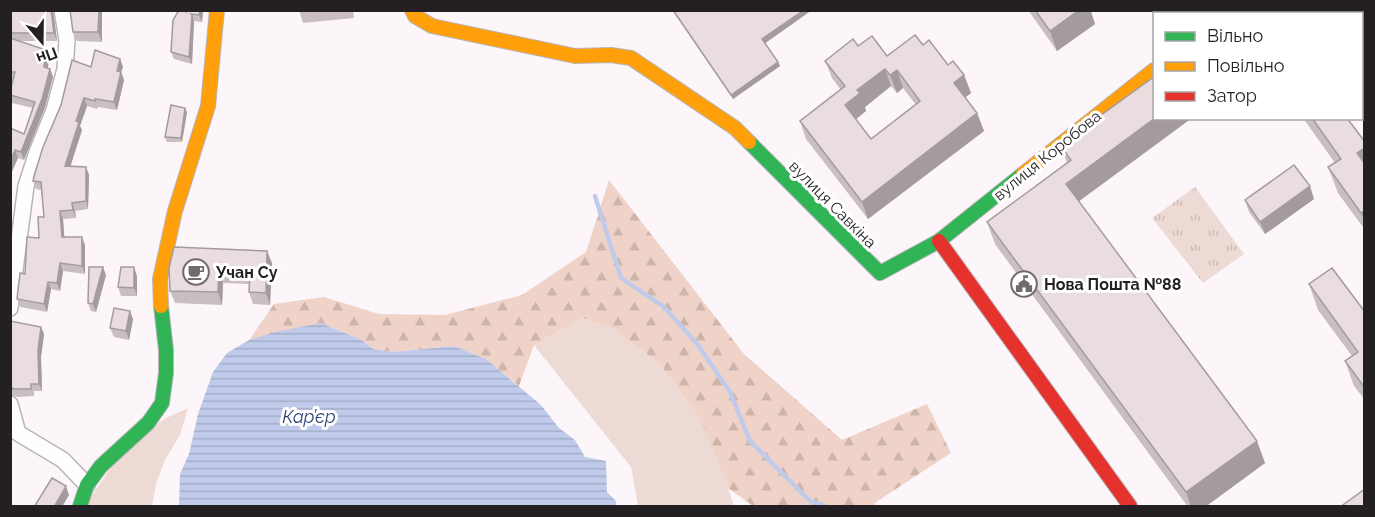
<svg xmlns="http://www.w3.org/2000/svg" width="1375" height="517" font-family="Raleway,sans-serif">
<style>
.grass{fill:#eedad4}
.forest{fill:url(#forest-firs)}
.park{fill:url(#park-tufts)}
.water{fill:url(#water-rules)}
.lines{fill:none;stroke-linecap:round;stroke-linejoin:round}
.stream{stroke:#c0cbeb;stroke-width:4.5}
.street-casing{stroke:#b9b5b7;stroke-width:18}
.fast-casing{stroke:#b9b5b7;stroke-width:16}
.slow-casing{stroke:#b9b5b7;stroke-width:16}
.jam-casing{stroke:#b9b5b7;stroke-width:16}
.street{stroke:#fffefe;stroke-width:15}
.fast{stroke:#30b455;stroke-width:14}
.slow{stroke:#ff9f0a;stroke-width:14}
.jam{stroke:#e5322d;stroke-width:14}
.wall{fill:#c9bec0;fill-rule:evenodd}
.shaded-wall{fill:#a49b9c}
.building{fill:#eadddf;stroke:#a49b9c;stroke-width:1.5;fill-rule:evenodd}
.labels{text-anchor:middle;stroke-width:6;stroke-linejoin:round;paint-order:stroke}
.street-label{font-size:16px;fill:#241f22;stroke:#fff}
.poi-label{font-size:16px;font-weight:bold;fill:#241f22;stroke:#fff;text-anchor:start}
.water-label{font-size:18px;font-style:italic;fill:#2e4177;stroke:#fff}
</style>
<defs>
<pattern id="forest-firs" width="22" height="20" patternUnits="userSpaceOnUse" patternTransform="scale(1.5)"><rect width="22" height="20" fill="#f0d3c8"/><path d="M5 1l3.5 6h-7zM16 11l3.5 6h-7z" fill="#ceb5ac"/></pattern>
<pattern id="park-tufts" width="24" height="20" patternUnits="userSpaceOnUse" patternTransform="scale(1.5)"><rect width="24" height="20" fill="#eedad4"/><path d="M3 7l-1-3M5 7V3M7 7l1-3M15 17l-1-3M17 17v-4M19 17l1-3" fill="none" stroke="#ccbbb6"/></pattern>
<pattern id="water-rules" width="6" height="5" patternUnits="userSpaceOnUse" patternTransform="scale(1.5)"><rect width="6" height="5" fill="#c0cbeb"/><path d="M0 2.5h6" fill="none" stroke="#a5aec9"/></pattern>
</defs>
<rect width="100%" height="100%" fill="#fcf6fa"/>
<!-- grass -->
<g class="grass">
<path d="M583 318 613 329 659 363 700 419 728 488 734 506H638L631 467 534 345Z"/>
<path d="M188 408 180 435 165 460 156 484 152 506H85L128 442 166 418Z"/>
</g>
<!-- forest -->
<path class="forest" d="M609 180 744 354 842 440 927 404 951 453 876 502 874 506H753L728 488 700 419 659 363 613 329 583 318 534 345 519 386 486 359 454 346 393 352 373 349 362 340 321 323 249 340 274 304 324 297 379 314 445 315 522 295 586 252Z"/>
<!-- park -->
<path class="park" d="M1195 187 1244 254 1203 283 1152 218Z"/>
<!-- water -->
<path class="water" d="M321 323 362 340 373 349 393 352 454 346 486 359 541 405 559 428 575 440 585 457 606 461 607 492 616 501V506H179L180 474 189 454 198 414 213 372 227 353 249 340 275 332Z"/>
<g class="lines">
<!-- stream -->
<path class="stream" d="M595 196 621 278 664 307 698 345 730 392 750 441 810 501 825 506"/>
<!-- street casing -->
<g class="street-casing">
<g id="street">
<path d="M1225 14 1229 10"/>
<path d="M10 308 26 186 37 152 54 110 65 69 67 40 62 10"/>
<path d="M10 404 18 433 63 460 87 485"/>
</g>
</g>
<!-- fast casing -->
<g class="fast-casing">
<g id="fast">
<path d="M749 142 880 273 939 241 1023 174"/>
<path d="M80 506 87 485 101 466 148 423 162 403 166 373V350L161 306"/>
</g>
</g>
<!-- slow casing -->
<g class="slow-casing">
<g id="slow">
<path d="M412 10 415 16 432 26 575 56 611 55 631 58 735 128 749 142"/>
<path d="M1023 174 1154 70"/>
<path d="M161 306 160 279 175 211 208 106 217 10"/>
</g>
</g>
<!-- jam casing -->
<g class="jam-casing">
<path id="jam" d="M939 241 1130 506"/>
</g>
<!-- street -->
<use href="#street" class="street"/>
<!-- fast -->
<use href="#fast" class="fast"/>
<!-- slow -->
<use href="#slow" class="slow"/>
<!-- jam -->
<use href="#jam" class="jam"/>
</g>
<!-- wall -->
<g class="wall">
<path d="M10 10H53L57 41H19L46 50 49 58 48 68 50 69 53 77 45 107 24 160 18 158 10 176V128L24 134 33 108 12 103 10 98V92L14 80 10 79Z"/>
<path d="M102 10V42L77 41 73 32Z"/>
<path d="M203 10 202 22 194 21 192 64 174 59 171 52 186 12Z"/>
<path d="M299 10H353L354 18 303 23Z"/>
<path d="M672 10H812L765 43 778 62 780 66 733 99Z"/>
<path d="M1028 10H1093L1091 12 1095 24 1057 51Z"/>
<path d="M923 45 948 65 964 75 971 93 965 97 977 113 984 131 868 219 806 139 800 121 841 90 832 78 825 61 858 46 887 56ZM891 86 897 93 903 88 916 105 871 139 856 119 866 111 865 107Z"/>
<path d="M120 59 123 67 121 72 124 80 117 110 98 107 97 109 87 106 80 126 82 130 70 166 86 167 89 175 88 209 75 211 76 218 63 219 64 237 85 245V274L63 271 60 291 51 289 47 312 20 307 17 299 25 274 39 238 44 217 41 190 36 189 33 181 91 67Z"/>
<path d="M1155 76 1079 202 1265 463 1205 507H1188L995 244 987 222 1067 163 1060 145Z"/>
<path d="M187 112 182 142H167L165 137Z"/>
<path d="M1303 118H1347L1365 142V230L1338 193 1328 167 1335 163Z"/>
<path d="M1314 199 1265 234 1249 212 1245 200Z"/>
<path d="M272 263 270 305 253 304 249 292V284L223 283 222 305 175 303 170 291 169 268Z"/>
<path d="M106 275 96 312 91 311 88 303Z"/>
<path d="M137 276V296H121L118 287Z"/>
<path d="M1309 284 1365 312V400L1354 386 1345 361 1352 356 1318 310Z"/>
<path d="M133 319 129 340 114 337 110 328Z"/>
<path d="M10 321 41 327 44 334 41 357 42 391H34V396L17 397 10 395Z"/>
</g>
<!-- shaded-wall -->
<g class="shaded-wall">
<path d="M51 10H53L57 41 54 33Z"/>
<path d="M99 10H102V42L98 32Z"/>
<path d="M200 10H203L202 22 199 15Z"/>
<path d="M804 10H812L764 44 762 39Z"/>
<path d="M1079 10H1093L1091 12 1095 24 1057 51 1050 31Z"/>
<path d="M192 15 194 21 192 64 189 57Z"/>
<path d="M46 50 49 58 47 75 44 67Z"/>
<path d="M120 59 123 67 121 72 124 80 117 110 114 102 117 71Z"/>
<path d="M778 62 780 66 733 99 731 95Z"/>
<path d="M50 69 53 77 45 107 24 160 21 152Z"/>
<path d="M885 69 891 86 865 107 866 111 851 123 845 105 857 90Z"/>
<path d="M897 70 903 88 897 93 890 75Z"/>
<path d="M964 75 971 93 961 101 954 83Z"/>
<path d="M84 98 87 106 80 126 82 130 68 174 65 166 76 121Z"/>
<path d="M185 108 187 112 182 142 181 138Z"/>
<path d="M977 113 984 131 868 219 862 202Z"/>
<path d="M1155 118H1192L1074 205 1066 184Z"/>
<path d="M1365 148V174L1357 153Z"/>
<path d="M15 150 18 158 10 176V161Z"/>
<path d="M86 167 89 175 88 209 86 201Z"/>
<path d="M1310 186 1314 199 1265 234 1260 222Z"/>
<path d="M72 203 75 211 76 218 73 210Z"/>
<path d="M60 211 63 219 65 245 62 237Z"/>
<path d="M1365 211V222L1361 213Z"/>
<path d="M82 237 85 245V274L82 266Z"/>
<path d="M267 251 272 263 270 305 266 293Z"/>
<path d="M60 263 63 271 60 291 57 283Z"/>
<path d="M103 267 106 275 96 312 93 304Z"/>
<path d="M134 267 137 276V296L134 288Z"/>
<path d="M219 271 223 283 222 305 218 292Z"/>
<path d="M48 282 51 289 47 312 44 304Z"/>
<path d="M130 311 133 319 129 340 126 331Z"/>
<path d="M41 327 44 334 41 357 42 391 39 384 38 350Z"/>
<path d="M1257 441 1265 463 1205 507H1191L1186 492Z"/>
<path d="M66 486 69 495 62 507H54Z"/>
</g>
<!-- building -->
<g class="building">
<path d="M10 10H51L54 33H10Z"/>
<path d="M70 10H99L98 32H73Z"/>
<path d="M179 10H185L186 12 187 10H200L199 15 191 14 192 15 189 57 171 52 173 20Z"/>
<path d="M673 10H804L762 39 778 62 731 95Z"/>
<path d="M1035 10H1079L1050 31Z"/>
<path d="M1243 10H1264L1266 14H1239Z"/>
<path d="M915 35 923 45 929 40 948 65 953 61 964 75 954 83 977 113 862 202 800 121 845 86 825 61 853 39 858 46 872 36 887 56ZM885 69 890 75 897 70 920 101 871 139 845 105 860 93 857 90Z"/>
<path d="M10 38 46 50 44 67 50 69 42 99 21 152 15 150 10 161V128L24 134 35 102 10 95V92L15 72H10Z"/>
<path d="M95 50 120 59 117 71 121 72 114 102 95 99V101L84 98 76 121 79 122 65 166 86 167V201L72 203 73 210 60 211 62 237H82V266L60 263 57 283 48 282 44 304 17 299 20 273 25 274 27 237 39 238 38 217H44L41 182 33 181 34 176 43 147 61 105 72 60 91 67Z"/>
<path d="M1155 76V118L1066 184 1257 441 1186 492 987 222 1071 160 1060 145Z"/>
<path d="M171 105 185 108 181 138 165 137Z"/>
<path d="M1312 118H1347L1365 142V148L1357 153 1365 164V211L1361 213 1328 167 1341 159Z"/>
<path d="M1294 165 1310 186 1260 222 1245 200Z"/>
<path d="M174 247 267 251 266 293 249 292 250 272 219 271 218 292 170 291 169 268Z"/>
<path d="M89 267H103L93 304 88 303Z"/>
<path d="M121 267H134V288L118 287Z"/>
<path d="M1332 268 1365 312V388L1345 361 1358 352 1309 284Z"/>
<path d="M114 308 130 311 126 331 110 328Z"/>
<path d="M10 321 41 327 38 350 39 384H31V389H14L10 387Z"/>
<path d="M52 478 66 486 54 507H34Z"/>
<path d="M1365 489V507H1340Z"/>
</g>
<!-- icons -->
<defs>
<g id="cafe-ring" transform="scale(1.35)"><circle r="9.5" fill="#fff" stroke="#706a6e" stroke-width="1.5"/><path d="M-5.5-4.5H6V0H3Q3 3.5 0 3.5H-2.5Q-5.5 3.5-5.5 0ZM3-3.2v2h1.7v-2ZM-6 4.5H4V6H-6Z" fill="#706a6e"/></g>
<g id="civic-ring" transform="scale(1.35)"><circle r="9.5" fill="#fff" stroke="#706a6e" stroke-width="1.5"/><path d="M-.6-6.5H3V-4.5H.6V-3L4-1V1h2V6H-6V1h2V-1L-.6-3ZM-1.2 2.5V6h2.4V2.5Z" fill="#706a6e"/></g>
</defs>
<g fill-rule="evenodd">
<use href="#cafe-ring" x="196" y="272"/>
<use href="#civic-ring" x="1024" y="284"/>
</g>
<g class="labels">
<!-- street labels -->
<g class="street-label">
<text transform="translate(1047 155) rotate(-39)" y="6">вулиця Коробова</text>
<text transform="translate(833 204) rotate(45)" y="6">вулиця Савкіна</text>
</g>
<!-- poi labels -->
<g class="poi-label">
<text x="216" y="278">Учан Су</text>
<text x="1044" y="290">Нова Пошта №88</text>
</g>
<!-- water labels -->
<g class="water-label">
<text x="309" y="423">Кар’єр</text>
</g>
</g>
<!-- border -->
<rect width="1375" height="517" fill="none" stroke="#241f22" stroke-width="24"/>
<!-- legend -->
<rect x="1153" y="12" width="210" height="108" fill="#ffffff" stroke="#a7a5a7" stroke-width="1.5"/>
<rect x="1165" y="32" width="30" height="9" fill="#30b455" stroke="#a7a5a7" stroke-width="1.5"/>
<text x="1207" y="42" font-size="18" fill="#241f22">Вільно</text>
<rect x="1165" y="62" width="30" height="9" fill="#ff9f0a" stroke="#a7a5a7" stroke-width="1.5"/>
<text x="1207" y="72" font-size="18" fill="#241f22">Повільно</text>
<rect x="1165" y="92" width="30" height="9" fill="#e5322d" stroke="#a7a5a7" stroke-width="1.5"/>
<text x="1207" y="102" font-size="18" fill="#241f22">Затор</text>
<!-- north arrow -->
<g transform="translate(42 42) rotate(160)" stroke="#ffffff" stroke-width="4.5" paint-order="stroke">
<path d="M0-4.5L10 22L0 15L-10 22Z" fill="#241f22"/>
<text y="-9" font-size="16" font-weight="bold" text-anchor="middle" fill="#241f22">Пн</text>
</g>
</svg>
